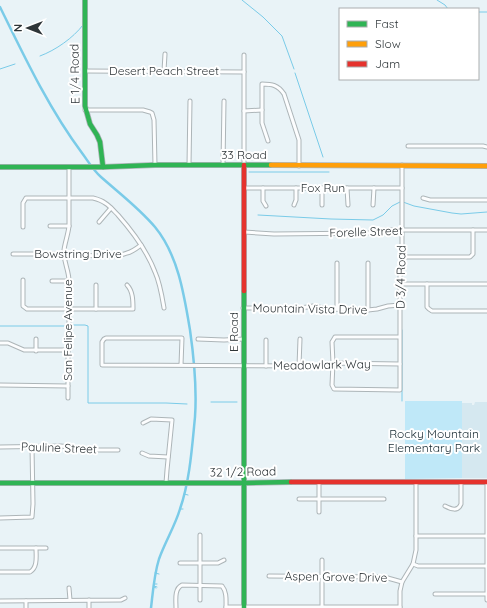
<svg xmlns="http://www.w3.org/2000/svg" width="487" height="608" font-family="Quicksand,sans-serif">
<style>
.built{fill:#d5e8f0}
.green{fill:#bfe8f8}
.lines{fill:none;stroke-linecap:round;stroke-linejoin:round}
.stream{stroke:#7acbe8;stroke-width:1}
.canal{stroke:#7acbe8;stroke-width:2.5}
.street-casing{stroke:#adb5b8;stroke-width:5}
.fast-casing{stroke:#adb5b8;stroke-width:6}
.slow-casing{stroke:#adb5b8;stroke-width:6}
.jam-casing{stroke:#adb5b8;stroke-width:6}
.street{stroke:#fcfdfe;stroke-width:3}
.fast{stroke:#30b455;stroke-width:4.5}
.slow{stroke:#ff9f0a;stroke-width:4.5}
.jam{stroke:#e5322d;stroke-width:4.5}
.labels{text-anchor:middle;stroke-width:4;stroke-linejoin:round;paint-order:stroke}
.street-label{font-size:12px;fill:#2e3538;stroke:#fff}
.park-label{font-size:12px;fill:#192c34;stroke:#fff}
</style>
<rect width="100%" height="100%" fill="#e9f3f7"/>
<!-- built -->
<path class="built" d="M475 402H487V478H462V403H472V405H474Z"/>
<!-- green -->
<path class="green" d="M405 401H462V478L405 479Z"/>
<g class="lines">
<!-- stream -->
<g class="stream">
<path d="M242 0 263 17 282 36 294 69"/>
<path d="M437 0 445 5 448 9"/>
<path d="M478 12H487"/>
<path d="M40 56C56 50 73 38 83 25"/>
<path d="M0 69 15 64"/>
<path d="M295 73 323 157"/>
<path d="M249 172H329"/>
<path d="M403 202 414 206 452 213 461 214 487 212"/>
<path d="M258 215 331 219 373 220 383 215 392 206 400 202"/>
<path d="M72 325H85L88 326V403H166L187 404"/>
<path d="M0 326H65"/>
<path d="M402 330V401"/>
<path d="M211 402H237"/>
<path d="M184 494 188 495"/>
<path d="M181 509H183"/>
<path d="M155 573 159 574"/>
<path d="M154 584H157"/>
<path d="M154 586 157 587"/>
<path d="M154 587 156 588"/>
</g>
<!-- canal -->
<path class="canal" d="M0 7C24 56 49 109 82 153 88 161 93 170 101 177 119 193 139 208 155 227 178 255 184 294 190 330 194 358 197 388 195 417 192 447 190 480 180 509 175 526 165 542 159 559 154 575 153 591 151 608"/>
<!-- street casing -->
<g class="street-casing">
<g id="street">
<path d="M85 71 244 72"/>
<path d="M164 71 165 54"/>
<path d="M85 110H143L150 112 152 113 154 120 155 165"/>
<path d="M244 111 262 110"/>
<path d="M268 141 262 123V84C272 84 278 85 284 94L299 140V166"/>
<path d="M408 146H483L487 147"/>
<path d="M189 165 190 101"/>
<path d="M223 165 224 101"/>
<path d="M244 165V55"/>
<path d="M244 188H402"/>
<path d="M263 188V201L266 206"/>
<path d="M347 188 348 205"/>
<path d="M423 198 430 200H487"/>
<path d="M294 205 296 200V188"/>
<path d="M322 205V188"/>
<path d="M373 205 374 188"/>
<path d="M99 222 111 208"/>
<path d="M50 226H69"/>
<path d="M23 227V203L26 198H93C97 199 101 200 105 203 110 206 114 211 118 215 133 232 147 251 155 272 160 283 162 296 164 308"/>
<path d="M244 232 274 234 368 233 385 230H487"/>
<path d="M13 254H76C89 256 116 258 127 253 132 252 137 248 141 245"/>
<path d="M402 257H470L473 254V230"/>
<path d="M337 263V309"/>
<path d="M368 263V310"/>
<path d="M23 280V306L27 309H133C133 301 133 291 127 285"/>
<path d="M52 281H69"/>
<path d="M400 284H487"/>
<path d="M427 284V307L429 309 432 311H487"/>
<path d="M96 285V309"/>
<path d="M243 308H277L295 309 313 306 329 309 368 310 377 309 388 306 400 305"/>
<path d="M400 337H335L332 342 333 363 332 385 334 389 400 390V276L402 269V165"/>
<path d="M36 339V351"/>
<path d="M198 339 224 340 244 339"/>
<path d="M0 343H8L24 350H68"/>
<path d="M181 365 182 338H106L104 339 102 342V365L318 366 333 363 400 364"/>
<path d="M266 366V340"/>
<path d="M299 366 300 339"/>
<path d="M0 385 68 386"/>
<path d="M68 398C68 383 68 367 68 352 69 328 70 304 69 281 69 270 63 261 64 250 65 242 68 235 69 226V167"/>
<path d="M143 423 151 419 172 420 167 470 166 483"/>
<path d="M0 447 61 446 70 447 79 450H118"/>
<path d="M142 453 149 456 168 457"/>
<path d="M487 482V600"/>
<path d="M299 499H384"/>
<path d="M445 506C451 509 458 512 461 504V482"/>
<path d="M319 512V482"/>
<path d="M0 518 32 517 33 504 32 447"/>
<path d="M200 535V600"/>
<path d="M416 536H487"/>
<path d="M0 548H46"/>
<path d="M322 560V608"/>
<path d="M180 563H218L224 560"/>
<path d="M413 564 418 566H487"/>
<path d="M0 572H30C38 567 36 556 36 548"/>
<path d="M269 576 384 577 402 582"/>
<path d="M69 588 70 600"/>
<path d="M435 594H487"/>
<path d="M89 600V608"/>
<path d="M0 601 121 600 125 598"/>
<path d="M226 607H400"/>
<path d="M26 608V601"/>
<path d="M176 608C176 600 174 589 182 585L222 586C227 592 226 600 226 608"/>
<path d="M400 608V591L402 582 413 564 416 550V482"/>
</g>
</g>
<!-- fast casing -->
<g class="fast-casing">
<g id="fast">
<path d="M85 0V106L90 124 97 135 100 142 103 167"/>
<path d="M0 167H103L155 165H271"/>
<path d="M244 291V608"/>
<path d="M0 483H244L291 482"/>
</g>
</g>
<!-- slow casing -->
<g class="slow-casing">
<path id="slow" d="M271 165 487 166"/>
</g>
<!-- jam casing -->
<g class="jam-casing">
<g id="jam">
<path d="M244 165V291"/>
<path d="M291 482H487"/>
</g>
</g>
<!-- street -->
<use href="#street" class="street"/>
<!-- fast -->
<use href="#fast" class="fast"/>
<!-- slow -->
<use href="#slow" class="slow"/>
<!-- jam -->
<use href="#jam" class="jam"/>
</g>
<g class="labels">
<!-- street labels -->
<g class="street-label">
<text x="164" y="75">Desert Peach Street</text>
<text transform="translate(75 74) rotate(-91)" y="4">E 1/4 Road</text>
<text x="244" y="159">33 Road</text>
<text x="323" y="192">Fox Run</text>
<text transform="translate(366 232) rotate(-2)" y="4">Forelle Street</text>
<text x="78" y="258">Bowstring Drive</text>
<text transform="translate(401 277) rotate(-89)" y="4">D 3/4 Road</text>
<text transform="translate(310 309) rotate(1)" y="4">Mountain Vista Drive</text>
<text transform="translate(68 330) rotate(-90)" y="4">San Felipe Avenue</text>
<text transform="translate(234 332) rotate(-90)" y="4">E Road</text>
<text transform="translate(322 365) rotate(-1)" y="4">Meadowlark Way</text>
<text transform="translate(59 448) rotate(2)" y="4">Pauline Street</text>
<text transform="translate(243 472) rotate(-1)" y="4">32 1/2 Road</text>
<text transform="translate(336 577) rotate(1)" y="4">Aspen Grove Drive</text>
</g>
<!-- park labels -->
<g class="park-label">
<text x="434" y="438">Rocky Mountain<tspan x="434" dy="14">Elementary Park</tspan></text>
</g>
</g>
<!-- legend -->
<rect x="339" y="8" width="140" height="72" fill="#ffffff" stroke="#abaeaf"/>
<rect x="347" y="21" width="20" height="6" fill="#30b455" stroke="#abaeaf"/>
<text x="375" y="28" font-size="12" fill="#2e3538">Fast</text>
<rect x="347" y="41" width="20" height="6" fill="#ff9f0a" stroke="#abaeaf"/>
<text x="375" y="48" font-size="12" fill="#2e3538">Slow</text>
<rect x="347" y="61" width="20" height="6" fill="#e5322d" stroke="#abaeaf"/>
<text x="375" y="68" font-size="12" fill="#2e3538">Jam</text>
<!-- north arrow -->
<g transform="translate(28 28) rotate(270)" stroke="#ffffff" stroke-width="3" paint-order="stroke">
<path d="M0-3L7 15L0 10L-7 15Z" fill="#2e3538"/>
<text y="-6" font-size="11" font-weight="bold" text-anchor="middle" fill="#2e3538">N</text>
</g>
</svg>
